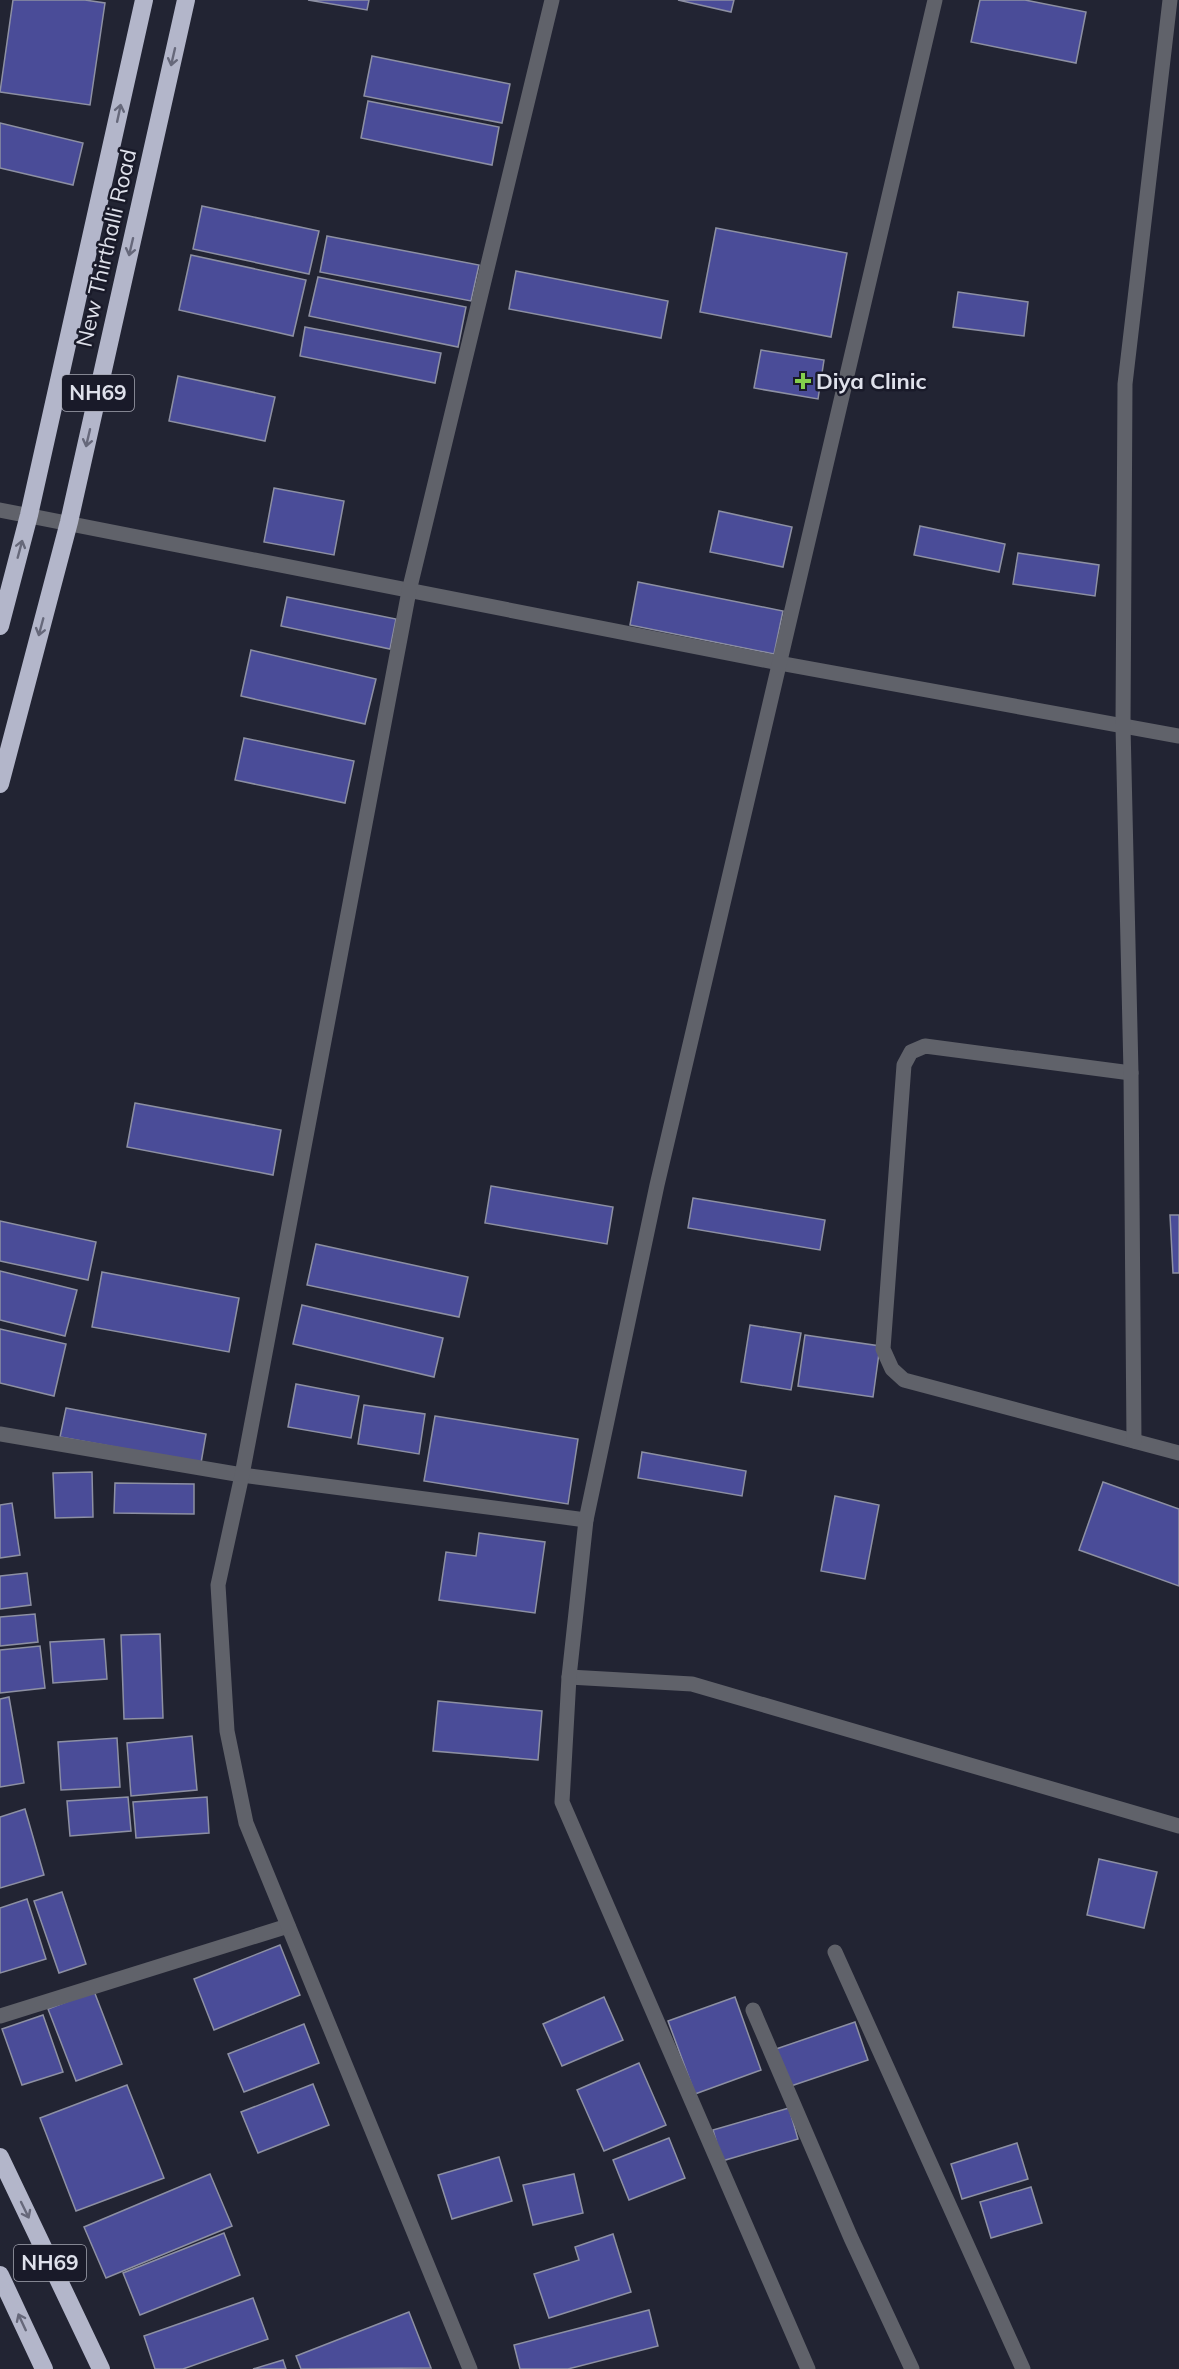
<svg xmlns="http://www.w3.org/2000/svg" width="1179" height="2369" font-family="Mulish,sans-serif">
<style>
.building{fill:#4a4c98;stroke:#8d90a3;stroke-width:1.5}
.lines{fill:none;stroke-linecap:round;stroke-linejoin:round}
.minor{stroke:#60626a;stroke-width:15}
.highway{stroke:#b3b6ca;stroke-width:18}
.oneway{stroke:#66687a}
.poi-dot{fill:#84cf4d;stroke:#191a29;stroke-width:2}
.labels{text-anchor:middle;stroke-width:5;stroke-linejoin:round;paint-order:stroke}
.shield{fill:#191a29;stroke:#a4a5b1;stroke-width:1.5}
.shield-label{font-size:21px;font-weight:bold;fill:#dfe1eb}
.street-label{font-size:22px;fill:#dfe1eb;stroke:#191a29}
.poi-label{font-size:22px;font-weight:bold;fill:#dfe1eb;stroke:#191a29;text-anchor:start}
</style>
<rect width="100%" height="100%" fill="#222433"/>
<!-- building -->
<g class="building">
<path d="M13 0H85L105 3 90 105 0 92Z"/>
<path d="M308 0H369L367 10Z"/>
<path d="M678 0H734L731 12Z"/>
<path d="M980 0H1025L1086 12 1076 63 971 42Z"/>
<path d="M372 56 510 84 502 123 364 96Z"/>
<path d="M368 101 499 127 492 165 361 138Z"/>
<path d="M0 123 83 143 73 185 0 168Z"/>
<path d="M202 206 319 231 309 274 193 249Z"/>
<path d="M716 228 847 253 831 337 700 312Z"/>
<path d="M327 236 479 265 471 301 320 272Z"/>
<path d="M191 255 306 280 293 336 179 310Z"/>
<path d="M516 271 668 301 661 338 509 309Z"/>
<path d="M318 277 466 307 458 347 309 316Z"/>
<path d="M958 292 1028 302 1024 336 953 327Z"/>
<path d="M305 327 441 353 435 383 300 356Z"/>
<path d="M761 350 824 360 818 399 754 388Z"/>
<path d="M178 376 275 397 265 441 169 421Z"/>
<path d="M274 488 344 501 334 555 264 542Z"/>
<path d="M719 511 792 527 783 567 710 552Z"/>
<path d="M920 526 1005 544 999 572 914 555Z"/>
<path d="M1018 553 1099 565 1095 596 1013 584Z"/>
<path d="M638 582 783 611 774 654 630 625Z"/>
<path d="M287 597 396 619 390 649 281 626Z"/>
<path d="M251 650 376 679 365 724 241 696Z"/>
<path d="M244 738 354 761 345 803 235 780Z"/>
<path d="M135 1103 281 1130 273 1175 127 1147Z"/>
<path d="M491 1186 613 1207 607 1244 485 1223Z"/>
<path d="M693 1198 825 1220 820 1250 688 1228Z"/>
<path d="M1170 1215H1179V1273H1173Z"/>
<path d="M0 1221 96 1242 88 1280 0 1261Z"/>
<path d="M316 1244 468 1277 459 1317 307 1285Z"/>
<path d="M0 1271 77 1290 65 1336 0 1320Z"/>
<path d="M102 1272 239 1298 229 1352 92 1327Z"/>
<path d="M302 1305 443 1338 434 1377 293 1344Z"/>
<path d="M750 1325 801 1333 791 1390 741 1382Z"/>
<path d="M0 1329 66 1344 54 1396 0 1383Z"/>
<path d="M805 1335 880 1346 873 1397 798 1386Z"/>
<path d="M296 1384 359 1396 351 1438 288 1427Z"/>
<path d="M364 1405 425 1414 419 1454 358 1444Z"/>
<path d="M66 1408 206 1434 201 1463 60 1437Z"/>
<path d="M435 1416 578 1439 568 1504 424 1481Z"/>
<path d="M642 1452 746 1471 742 1496 638 1478Z"/>
<path d="M92 1472 93 1517 55 1518 53 1473Z"/>
<path d="M1103 1482 1179 1509V1586L1079 1550Z"/>
<path d="M115 1483 194 1484V1514L114 1513Z"/>
<path d="M835 1496 879 1505 865 1579 821 1571Z"/>
<path d="M12 1503 20 1555 0 1558V1505Z"/>
<path d="M479 1533 545 1542 535 1613 439 1600 446 1552 476 1556Z"/>
<path d="M27 1573 31 1605 0 1609V1576Z"/>
<path d="M35 1614 38 1642 0 1646V1617Z"/>
<path d="M160 1634 163 1718 124 1719 121 1635Z"/>
<path d="M104 1639 107 1679 53 1683 50 1642Z"/>
<path d="M40 1646 45 1688 0 1693V1650Z"/>
<path d="M9 1697 24 1783 0 1787V1699Z"/>
<path d="M438 1701 542 1711 538 1760 433 1751Z"/>
<path d="M192 1736 197 1790 131 1796 127 1743Z"/>
<path d="M117 1738 120 1787 61 1790 58 1742Z"/>
<path d="M128 1797 131 1831 70 1836 67 1801Z"/>
<path d="M207 1797 209 1833 136 1838 133 1802Z"/>
<path d="M25 1809 44 1875 0 1888V1817Z"/>
<path d="M1099 1859 1157 1872 1144 1928 1087 1915Z"/>
<path d="M62 1892 86 1964 59 1973 34 1901Z"/>
<path d="M27 1899 46 1959 0 1973V1908Z"/>
<path d="M280 1945 300 1995 214 2030 194 1979Z"/>
<path d="M94 1991 122 2064 76 2081 48 2009Z"/>
<path d="M604 1997 623 2040 562 2066 543 2024Z"/>
<path d="M735 1997 761 2070 695 2094 668 2021Z"/>
<path d="M43 2015 63 2072 22 2085 2 2029Z"/>
<path d="M855 2022 868 2060 788 2087 776 2049Z"/>
<path d="M304 2024 319 2063 244 2092 228 2054Z"/>
<path d="M639 2063 666 2125 604 2151 577 2090Z"/>
<path d="M313 2084 329 2125 258 2153 241 2112Z"/>
<path d="M127 2085 164 2178 76 2211 40 2118Z"/>
<path d="M789 2108 798 2139 722 2161 713 2130Z"/>
<path d="M669 2138 685 2178 629 2200 613 2160Z"/>
<path d="M1017 2143 1028 2179 962 2199 951 2164Z"/>
<path d="M499 2157 512 2201 452 2219 438 2175Z"/>
<path d="M210 2174 232 2226 106 2278 84 2227Z"/>
<path d="M574 2174 583 2213 533 2225 523 2185Z"/>
<path d="M1031 2187 1042 2223 991 2238 980 2202Z"/>
<path d="M224 2233 240 2275 140 2315 123 2273Z"/>
<path d="M613 2234 631 2292 549 2318 534 2274 579 2260 575 2247Z"/>
<path d="M253 2298 268 2339 183 2369H155L144 2336Z"/>
<path d="M649 2310 658 2346 568 2369H520L514 2345Z"/>
<path d="M409 2312 431 2368 301 2369 296 2356Z"/>
<path d="M283 2360 286 2369H253Z"/>
</g>
<g class="lines">
<!-- minor -->
<g class="minor">
<path d="M0 510 779 663 1179 736"/>
<path d="M1131 1073 925 1046 911 1052 904 1065 883 1349 892 1369 904 1380 1179 1453"/>
<path d="M0 1434 242 1475 586 1520"/>
<path d="M1134 1441 1131 1073 1123 726 1125 384 1170 0"/>
<path d="M569 1677 692 1684 1179 1826"/>
<path d="M835 1952 1023 2369"/>
<path d="M753 2010 851 2238 912 2369"/>
<path d="M0 2016 288 1926"/>
<path d="M470 2369 246 1823 227 1731 218 1585 242 1475 409 591 552 0"/>
<path d="M808 2369 562 1802 569 1677 586 1520 657 1185 935 0"/>
</g>
<!-- highway -->
<g class="highway">
<path d="M0 626 29 515 144 0"/>
<path d="M0 784 69 522 186 0"/>
<path d="M0 2157 101 2369"/>
<path d="M0 2275 44 2369"/>
</g>
</g>
<!-- one-way arrows -->
<defs><path id="oneway-shaft" d="M-6 0H5M1.5-3L5.5 0L1.5 3" fill="none" stroke-width="1.6" stroke-linecap="round" stroke-linejoin="round" transform="scale(1.5)"/></defs>
<g class="oneway">
<use href="#oneway-shaft" transform="translate(173 57) rotate(103)"/>
<use href="#oneway-shaft" transform="translate(119 113) rotate(-78)"/>
<use href="#oneway-shaft" transform="translate(131 247) rotate(103)"/>
<use href="#oneway-shaft" transform="translate(88 438) rotate(103)"/>
<use href="#oneway-shaft" transform="translate(20 549) rotate(-75)"/>
<use href="#oneway-shaft" transform="translate(41 627) rotate(105)"/>
<use href="#oneway-shaft" transform="translate(25 2210) rotate(64)"/>
<use href="#oneway-shaft" transform="translate(22 2322) rotate(-115)"/>
</g>
<!-- markers -->
<path class="poi-dot" d="M800 372h6v6h6v6h-6v6h-6v-6h-6v-6h6z"/>
<g class="labels">
<!-- shield labels -->
<g class="shield">
<rect x="62" y="375" width="72" height="36" rx="4.5"/>
<rect x="14" y="2245" width="72" height="36" rx="4.5"/>
</g>
<g class="shield-label">
<text x="98" y="400">NH69</text>
<text x="50" y="2270">NH69</text>
</g>
<!-- street labels -->
<g class="street-label">
<text transform="translate(106 248) rotate(-77)" y="8">New Thirthalli Road</text>
</g>
<!-- poi labels -->
<g class="poi-label">
<text x="816" y="389">Diya Clinic</text>
</g>
</g>
</svg>
